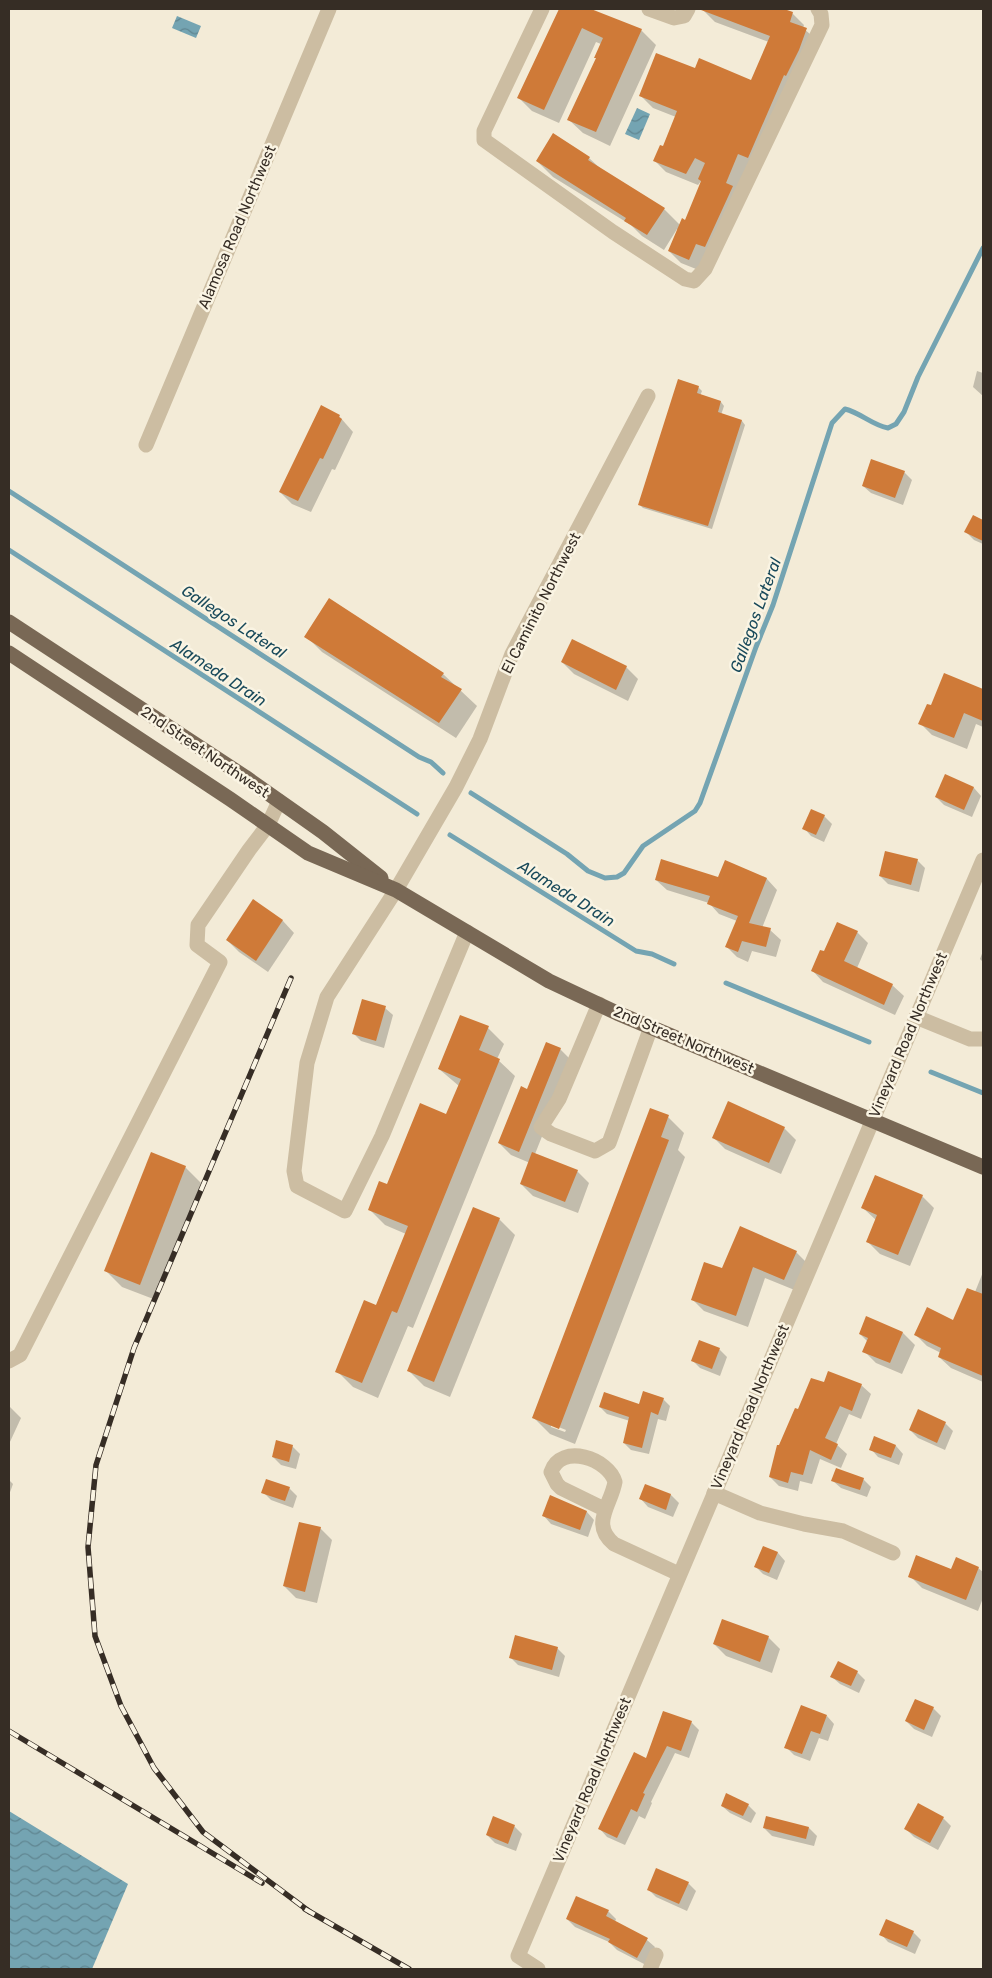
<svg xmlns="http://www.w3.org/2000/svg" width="992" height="1978" font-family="Rubik,sans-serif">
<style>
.water{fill:url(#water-waves)}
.shadow{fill:#0003;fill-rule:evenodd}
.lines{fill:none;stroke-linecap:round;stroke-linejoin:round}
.stream{stroke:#74a4b2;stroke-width:5}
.building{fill:#cf7a38}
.minor{stroke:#ccbda2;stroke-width:15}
.major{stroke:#796855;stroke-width:15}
.rail-casing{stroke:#362d25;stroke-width:5.5}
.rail{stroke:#faf4e3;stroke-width:4;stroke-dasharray:11;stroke-linecap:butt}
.labels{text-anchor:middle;stroke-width:5;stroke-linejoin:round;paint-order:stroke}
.street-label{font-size:15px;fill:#362d25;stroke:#faf4e3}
.water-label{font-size:16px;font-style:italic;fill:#18495a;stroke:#faf4e3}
</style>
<defs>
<pattern id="water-waves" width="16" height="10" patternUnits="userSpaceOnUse" patternTransform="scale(1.25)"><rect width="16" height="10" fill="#74a4b2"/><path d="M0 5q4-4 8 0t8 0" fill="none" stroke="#608691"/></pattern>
</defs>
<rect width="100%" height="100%" fill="#f3ebd7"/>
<!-- water -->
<g class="water">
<path d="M177 16 201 26 196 38 172 28Z"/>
<path d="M637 108 650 114 639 140 625 134Z"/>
<path d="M9 1811 128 1884 92 1969H9Z"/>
</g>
<!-- shadow -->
<g class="shadow">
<path d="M560 9H588L614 21 615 19 641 30 656 45 610 146 583 133 568 119 597 59 601 44 596 42 559 123 532 111 518 97Z"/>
<path d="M703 9H781L792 13 804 25 803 28 818 41 701 271 681 263 669 251 678 230 677 229 664 250 642 236 631 225 553 177 537 161 589 158 602 170 664 209 680 225 685 222 702 181H701L698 185 666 172 654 160 663 148 676 117 653 108 641 96 696 69 751 82 769 42 715 22 703 10Z"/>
<path d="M977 371 983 373V396L973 387Z"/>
<path d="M698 387 702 391 700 396 721 402 724 406 721 415 742 421 745 425 712 529 643 508 640 505Z"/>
<path d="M339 416 353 432 335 470 332 469 311 512 292 504 280 492Z"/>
<path d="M904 472 912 480 903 505 871 493 863 486Z"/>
<path d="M974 517 983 521V544L974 540 966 532Z"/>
<path d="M306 636 443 674 477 706 456 738 322 652Z"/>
<path d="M573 640 626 667 638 679 628 701 574 674 562 662Z"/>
<path d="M944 675 983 691V727L976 724 967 749 932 735 920 723 932 707Z"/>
<path d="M946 776 974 788 981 796 972 817 944 805 936 797Z"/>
<path d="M824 816 832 824 824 842 811 836 804 828Z"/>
<path d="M917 860 925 868 919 892 888 884 880 876Z"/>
<path d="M726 862 767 879 777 890 762 928 770 930 781 940 776 957 752 951 748 962 737 957 727 947 737 921 719 914 709 903 667 890 656 880 719 878Z"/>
<path d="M253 901 283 921 294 933 268 972 239 952 227 940Z"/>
<path d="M857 932 868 943 857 968 892 985 904 996 895 1015 823 982 812 970 825 953Z"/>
<path d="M983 951V962L980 959Z"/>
<path d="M385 1008 393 1015 384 1048 361 1041 353 1033Z"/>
<path d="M488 1028 504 1044 497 1059 515 1076 413 1328 408 1326 378 1398 353 1387 337 1371 376 1306 406 1234 385 1225 369 1209 447 1115 459 1086 439 1069Z"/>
<path d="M560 1049 572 1061 535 1154 577 1171 589 1183 578 1213 533 1196 521 1184 530 1163 511 1155 499 1143 527 1090Z"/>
<path d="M668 1117 684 1133 678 1150 685 1157 575 1444 550 1434 534 1418ZM551 1424 566 1430 565 1432 551 1427Z"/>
<path d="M784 1128 796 1140 781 1174 725 1149 713 1137Z"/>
<path d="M185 1167 201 1183 156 1300 122 1287 106 1271Z"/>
<path d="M922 1196 934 1208 910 1266 880 1254 868 1242 876 1220 863 1208Z"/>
<path d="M499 1219 515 1235 450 1397 424 1386 408 1370Z"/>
<path d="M796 1252 808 1264 797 1291 765 1278 748 1327 704 1311 692 1299 722 1270Z"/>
<path d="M983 1272V1382L951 1368 939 1357 941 1353 927 1346 916 1335 954 1321 975 1292Z"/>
<path d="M903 1333 915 1345 902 1374 876 1363 864 1351 868 1342 860 1334Z"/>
<path d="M719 1349 727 1357 720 1376 700 1368 692 1360Z"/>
<path d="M824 1384 861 1385 871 1394 861 1419 849 1414 836 1444 847 1454 841 1468 820 1459 812 1484 800 1481 798 1491 779 1486 770 1477 799 1411Z"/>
<path d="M663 1399 670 1406 666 1421 658 1419 649 1454 631 1450 624 1443 630 1421 607 1414 600 1407 640 1406Z"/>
<path d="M9 1406 21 1418 9 1444Z"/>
<path d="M945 1423 953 1431 945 1450 918 1438 910 1430Z"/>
<path d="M292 1446 300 1454 296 1469 281 1465 273 1457Z"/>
<path d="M896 1446 903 1454 899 1465 878 1457 871 1449Z"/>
<path d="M863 1479 871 1487 867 1497 841 1488 833 1481Z"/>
<path d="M9 1480 13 1484 9 1495Z"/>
<path d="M646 1486 671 1495 679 1503 673 1517 648 1507 641 1499Z"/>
<path d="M289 1488 297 1496 293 1508 271 1500 263 1492Z"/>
<path d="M551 1497 587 1512 594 1520 588 1537 551 1524 544 1516Z"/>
<path d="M320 1528 332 1540 317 1603 296 1598 284 1586Z"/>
<path d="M763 1547 778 1553 785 1561 777 1580 763 1574 755 1566Z"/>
<path d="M978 1568 983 1572V1598L978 1611 922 1588 910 1576Z"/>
<path d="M768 1637 780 1649 772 1673 726 1656 714 1644Z"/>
<path d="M557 1648 565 1656 559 1677 518 1665 510 1657Z"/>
<path d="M857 1672 865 1680 859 1693 840 1684 832 1677Z"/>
<path d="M933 1708 941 1716 932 1737 914 1729 906 1721Z"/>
<path d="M827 1716 834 1724 828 1741 819 1738 810 1761 794 1755 786 1747Z"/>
<path d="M691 1722 699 1730 689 1758 675 1753 651 1802 652 1803 645 1819 639 1816 625 1845 607 1837 600 1829 647 1760Z"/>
<path d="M748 1805 756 1813 751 1823 730 1813 722 1806Z"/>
<path d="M943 1818 951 1826 938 1850 914 1837 906 1829Z"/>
<path d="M514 1826 522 1834 516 1851 495 1843 487 1835Z"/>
<path d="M764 1828H809L817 1836 814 1846 772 1836Z"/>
<path d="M688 1883 696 1891 687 1911 656 1897 648 1889Z"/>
<path d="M608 1911 616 1919 615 1922 647 1940 655 1947 646 1965 617 1950 609 1942 575 1927 567 1919Z"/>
<path d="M913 1932 921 1940 915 1954 888 1942 881 1934Z"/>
</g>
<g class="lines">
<!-- stream -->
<g class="stream">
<path d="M9 491 419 757 431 762 443 773"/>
<path d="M9 550 417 814"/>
<path d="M471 793 567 854 588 871 605 878 617 877 624 873 643 846 695 811 700 803 756 647 773 605 832 423 845 409C861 413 872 425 888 428L896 424 904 412 918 377 983 248"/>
<path d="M450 835 636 951 652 954 674 964"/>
<path d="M726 983 869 1042"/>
<path d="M931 1072 983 1093"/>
</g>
</g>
<!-- building -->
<g class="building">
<path d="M559 9H591L642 29 596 132 567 120 596 58H594L603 38 582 28 544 110 517 98Z"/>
<path d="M701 9H784L793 12 790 22 807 28 799 50 786 76 784 75 748 158 738 154 726 183 733 186 705 247 696 244 689 260 668 251 682 218 685 220 701 181 698 179 705 163 695 158 686 174 653 161 660 145 663 146 677 111 639 96 656 53 695 68 699 58 751 80 770 36 701 10Z"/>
<path d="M553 133 590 157 588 160 665 208 647 235 624 221 626 218 536 161Z"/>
<path d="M678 379 699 386 697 393 721 401 718 412 742 420 708 526 638 505Z"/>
<path d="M321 405 340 415 339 417 342 419 323 459 320 458 298 501 279 492Z"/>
<path d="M871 459 905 471 895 498 862 486Z"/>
<path d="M973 515 983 520V541L964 532Z"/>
<path d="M329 598 444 673 441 677 462 689 439 723 304 637Z"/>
<path d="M572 639 627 666 616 690 561 662Z"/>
<path d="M944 673 983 689V721L964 713 954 738 918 724 927 704 931 705Z"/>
<path d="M945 774 974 787 964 810 935 797Z"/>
<path d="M811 809 825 815 816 835 802 829Z"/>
<path d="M885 851 918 859 911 885 879 876Z"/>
<path d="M661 859 718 877 725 860 767 878 749 923 771 928 766 947 742 941 738 952 725 947 738 916 707 904 710 896 655 880Z"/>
<path d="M253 899 283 920 256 961 226 940Z"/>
<path d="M837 922 858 931 844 961 893 984 884 1005 811 971 820 950 824 951Z"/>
<path d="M362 999 386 1006 376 1041 352 1034Z"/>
<path d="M460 1015 489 1026 479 1050 500 1059 397 1313 392 1311 362 1383 335 1372 364 1300 376 1305 408 1226 368 1210 379 1181 387 1184 420 1103 446 1114 461 1079 438 1069Z"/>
<path d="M546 1042 561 1048 519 1152 498 1143 521 1086 527 1089Z"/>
<path d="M728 1101 785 1127 769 1163 712 1138Z"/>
<path d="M650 1108 669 1115 661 1137 669 1140 559 1429 532 1418Z"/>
<path d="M151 1152 186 1166 140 1285 104 1271Z"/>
<path d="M532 1152 578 1170 565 1202 520 1184Z"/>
<path d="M875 1175 923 1195 898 1255 866 1242 877 1215 861 1208Z"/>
<path d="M473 1207 500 1218 434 1382 407 1371Z"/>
<path d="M740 1226 797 1251 784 1280 753 1267 736 1316 691 1300 704 1262 722 1268Z"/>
<path d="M967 1288 983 1294V1376L938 1357 941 1348 914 1335 927 1307 953 1320Z"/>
<path d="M866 1316 903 1332 890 1363 862 1352 868 1338 859 1334Z"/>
<path d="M699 1340 720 1348 712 1369 691 1361Z"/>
<path d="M828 1371 862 1384 852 1411 840 1406 825 1438 838 1444 831 1460 810 1450 803 1475 791 1472 788 1483 769 1477 777 1445H779L795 1408 798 1409 811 1378 824 1382Z"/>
<path d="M643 1391 664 1398 658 1415 651 1412 642 1448 623 1443 629 1417 599 1407 604 1392 639 1404Z"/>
<path d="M918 1409 946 1422 937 1443 909 1430Z"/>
<path d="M874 1436 896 1445 891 1458 869 1450Z"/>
<path d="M276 1440 293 1445 289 1462 272 1457Z"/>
<path d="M836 1468 864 1478 860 1490 831 1481Z"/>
<path d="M266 1479 290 1487 285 1501 261 1493Z"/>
<path d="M645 1484 671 1494 666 1510 639 1499Z"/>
<path d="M550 1495 587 1511 580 1530 542 1516Z"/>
<path d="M299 1522 321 1527 305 1592 283 1586Z"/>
<path d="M763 1546 778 1552 769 1573 754 1567Z"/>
<path d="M916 1555 951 1569 956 1557 979 1567 966 1600 908 1577Z"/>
<path d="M722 1619 769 1636 760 1662 713 1644Z"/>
<path d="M515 1635 558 1647 552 1670 509 1658Z"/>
<path d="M838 1661 858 1671 851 1686 830 1677Z"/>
<path d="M915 1699 934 1707 924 1730 905 1721Z"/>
<path d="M801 1705 827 1715 820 1734 811 1731 802 1754 784 1748Z"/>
<path d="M663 1711 692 1721 681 1751 667 1746 643 1793 645 1794 637 1812 631 1809 617 1838 598 1829 634 1752 646 1758Z"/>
<path d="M726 1793 749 1804 743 1816 721 1806Z"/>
<path d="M918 1803 944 1817 930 1843 904 1829Z"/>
<path d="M493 1816 515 1825 508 1844 486 1835Z"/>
<path d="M766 1816 809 1827 806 1839 763 1828Z"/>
<path d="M656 1868 689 1882 679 1904 647 1890Z"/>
<path d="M576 1896 609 1910 606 1916 648 1938 637 1958 608 1942 610 1939 566 1919Z"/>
<path d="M886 1919 914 1931 907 1947 879 1935Z"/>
</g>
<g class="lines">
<!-- minor -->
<g class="minor">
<path d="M542 9 484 131V140L613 232 685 279 694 281 705 269 822 25 821 14 818 9"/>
<path d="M649 9 674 18 684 16 688 9"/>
<path d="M146 445 329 9"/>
<path d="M467 932 382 1136 345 1211 297 1186 294 1171 307 1063 327 997 396 890 456 787 480 739 512 654 648 396"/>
<path d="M599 1004 559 1099 541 1127 551 1134 595 1151 609 1143 651 1027"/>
<path d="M916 1017 970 1039H983"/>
<path d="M9 1361 20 1355 220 962 197 945 198 925 249 850 268 825 279 801"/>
<path d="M714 1493 760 1513 804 1524 843 1531 893 1553"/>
<path d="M604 1509 561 1488 557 1484 551 1472C561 1442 609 1459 615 1482 611 1505 590 1524 614 1544L679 1574"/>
<path d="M538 1969 518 1956 983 860"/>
<path d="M650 1969 656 1955"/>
</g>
<!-- major -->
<g class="major">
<path d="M9 622 245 777 323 832 381 878"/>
<path d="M9 653 230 799 308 853 396 890 549 981 617 1013 983 1167"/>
</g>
<!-- rail casing -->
<g class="rail-casing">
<g id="rail">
<path d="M291 978 134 1348 96 1465 88 1547 95 1636 121 1706 154 1768 203 1832 310 1912"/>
<path d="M9 1731 262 1883"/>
<path d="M305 1909 409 1969"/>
</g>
</g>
<!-- rail -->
<use href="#rail" class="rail"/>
</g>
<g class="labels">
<!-- street labels -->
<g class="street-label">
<text transform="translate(237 227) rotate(-67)" y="5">Alamosa Road Northwest</text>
<text transform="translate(541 603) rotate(-63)" y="5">El Caminito Northwest</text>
<text transform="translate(205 752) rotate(34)" y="5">2nd Street Northwest</text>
<text transform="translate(908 1035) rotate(-67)" y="5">Vineyard Road Northwest</text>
<text transform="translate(684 1040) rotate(23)" y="5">2nd Street Northwest</text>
<text transform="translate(750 1407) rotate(-67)" y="5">Vineyard Road Northwest</text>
<text transform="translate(592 1780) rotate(-67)" y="5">Vineyard Road Northwest</text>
</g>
<!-- water labels -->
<g class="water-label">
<text transform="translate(755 615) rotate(-70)" y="6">Gallegos Lateral</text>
<text transform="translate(234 621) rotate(33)" y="6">Gallegos Lateral</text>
<text transform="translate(219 672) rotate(33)" y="6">Alameda Drain</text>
<text transform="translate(567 893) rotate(32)" y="6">Alameda Drain</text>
</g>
</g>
<!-- border -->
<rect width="992" height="1978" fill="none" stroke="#362d25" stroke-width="20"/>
</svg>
